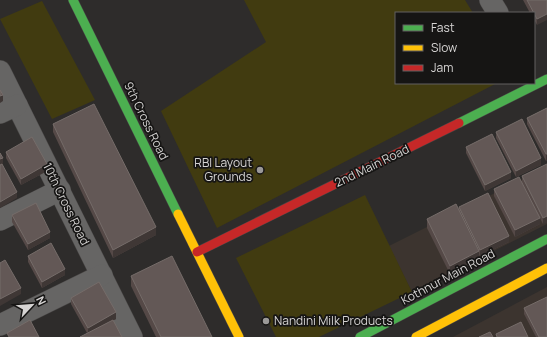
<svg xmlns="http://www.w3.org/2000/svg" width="547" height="337" font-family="Manrope,sans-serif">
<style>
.built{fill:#3c342f}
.green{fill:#413b10}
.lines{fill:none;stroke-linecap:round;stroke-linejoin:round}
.street-casing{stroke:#494746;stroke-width:22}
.fast-casing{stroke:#494746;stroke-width:10}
.slow-casing{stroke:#494746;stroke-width:10}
.jam-casing{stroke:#494746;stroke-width:10}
.street{stroke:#666564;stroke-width:21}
.fast{stroke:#4caf50;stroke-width:9}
.slow{stroke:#ffc107;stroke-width:9}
.jam{stroke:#c62828;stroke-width:9}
.wall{fill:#554947}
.shaded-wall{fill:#3f3735}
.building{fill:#635856;stroke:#756c69}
.poi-dot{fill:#9b9998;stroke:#161514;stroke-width:1.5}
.labels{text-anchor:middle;stroke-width:3.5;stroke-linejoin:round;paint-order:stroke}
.street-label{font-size:12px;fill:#d6d4d3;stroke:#161514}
.poi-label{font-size:12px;fill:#d6d4d3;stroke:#161514;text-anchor:end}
</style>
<rect width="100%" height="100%" fill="#2e2c2b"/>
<!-- built -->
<g class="built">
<path d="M547 167V224L412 292 389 246Z"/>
<path d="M547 287V337H453Z"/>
</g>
<!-- green -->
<g class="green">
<path d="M244 0H465L473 13H396V83H497L217 228 161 111 266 42Z"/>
<path d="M42 1 95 100 52 119 0 19Z"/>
<path d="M365 195 412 292 319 337H276L236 258Z"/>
</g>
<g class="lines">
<!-- street casing -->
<g class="street-casing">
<g id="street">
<path d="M490 0 498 13"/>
<path d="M0 71 132 337"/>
<path d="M0 113 17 105"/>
<path d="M0 220 60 190"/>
<path d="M0 325 102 275"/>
</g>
</g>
<!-- fast casing -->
<g class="fast-casing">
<g id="fast">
<path d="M73 0 178 214"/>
<path d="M459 123 547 79"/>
<path d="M360 337 547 239"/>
</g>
</g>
<!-- slow casing -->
<g class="slow-casing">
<g id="slow">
<path d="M178 214 239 337"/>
<path d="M416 337 547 268"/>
</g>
</g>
<!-- jam casing -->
<g class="jam-casing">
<path id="jam" d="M197 252 459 123"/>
</g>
<!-- street -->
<use href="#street" class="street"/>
<!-- fast -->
<use href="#fast" class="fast"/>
<!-- slow -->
<use href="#slow" class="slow"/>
<!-- jam -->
<use href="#jam" class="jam"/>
</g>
<!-- wall -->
<g class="wall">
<path d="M523 0H547L537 25 534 19V13H530Z"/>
<path d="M547 108V160L546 161 527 124V118Z"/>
<path d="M53 124 156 235 113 258 53 132Z"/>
<path d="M496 132 541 165 516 177 496 138Z"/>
<path d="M466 147 511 178 485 191 466 153Z"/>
<path d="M6 152 47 171 21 185 6 158Z"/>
<path d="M547 164 543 224 522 183V176Z"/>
<path d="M494 189 540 224 515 237 494 196Z"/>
<path d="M459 207 509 242 480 256 479 255V260L450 274 427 228V219L459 209Z"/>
<path d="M12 215 50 238 28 250 12 222Z"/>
<path d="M28 256 65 275 42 288 28 262Z"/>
<path d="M131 276 212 337H156L131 286Z"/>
<path d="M71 298 116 319 87 333 71 304Z"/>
<path d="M524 308 547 337H536L524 314Z"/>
</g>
<!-- shaded-wall -->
<g class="shaded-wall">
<path d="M547 14V20L537 25V19Z"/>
<path d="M3 95V101L0 103V96Z"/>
<path d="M546 154H547V160L546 161Z"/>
<path d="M3 158V164L0 166V159Z"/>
<path d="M541 158V165L516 177V171Z"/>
<path d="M47 164V171L21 185V179Z"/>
<path d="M511 172V178L485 191V185Z"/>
<path d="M17 192V198L0 208V202Z"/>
<path d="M547 216V223L543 224V218Z"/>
<path d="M540 218V224L515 237V230Z"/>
<path d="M156 227V235L113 258V250Z"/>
<path d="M50 232V238L28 250V244Z"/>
<path d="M509 236V242L480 256V250Z"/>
<path d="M479 251V260L450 274V266Z"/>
<path d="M65 269V275L42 288V282Z"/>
<path d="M21 288V294L0 306V299Z"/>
<path d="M116 312V319L88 334V328Z"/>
</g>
<!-- building -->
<g class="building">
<path d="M527 0H547V14L537 19Z"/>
<path d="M0 90 3 95 0 96Z"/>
<path d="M94 104 156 227 113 250 53 124Z"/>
<path d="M547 108V154H546L527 118Z"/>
<path d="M522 119 541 158 516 171 496 132Z"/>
<path d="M492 134 511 172 485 185 466 147Z"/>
<path d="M32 137 47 164 21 179 6 152Z"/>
<path d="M0 153 3 158 0 159Z"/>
<path d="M2 164 17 192 0 202V165Z"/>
<path d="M547 164V216L543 218 522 176Z"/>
<path d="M519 177 540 218 515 230 494 189Z"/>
<path d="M488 193 509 236 480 250 459 207Z"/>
<path d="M36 203 50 232 28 244 12 215Z"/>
<path d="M456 204 479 251 450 266 427 219Z"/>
<path d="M51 243 65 269 42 282 28 256Z"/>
<path d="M172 256 212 337H161L131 276Z"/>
<path d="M5 260 21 288 0 299V263Z"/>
<path d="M99 282 116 312 88 328 71 298Z"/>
<path d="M547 297V337H539L524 308Z"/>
<path d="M30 320 39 337H9L7 333Z"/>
<path d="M113 320 122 337H80Z"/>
<path d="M521 322 528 337H497L496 334Z"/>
<path d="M490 332 493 337H479Z"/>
</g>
<!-- markers -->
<g class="poi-dot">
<circle cx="260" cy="170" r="4"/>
<circle cx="266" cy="321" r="4"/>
</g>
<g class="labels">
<!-- street labels -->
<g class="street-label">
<text transform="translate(146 121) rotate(64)" y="4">9th Cross Road</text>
<text transform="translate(372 166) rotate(-26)" y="4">2nd Main Road</text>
<text transform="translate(66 204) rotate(64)" y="4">10th Cross Road</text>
<text transform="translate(448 277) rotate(-28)" y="4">Kothnur Main Road</text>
</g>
<!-- poi labels -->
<g class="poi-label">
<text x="252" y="167">RBI Layout<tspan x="252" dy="14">Grounds</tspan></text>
<text x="274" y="325" text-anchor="start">Nandini Milk Products</text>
</g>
</g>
<!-- legend -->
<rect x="395" y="12" width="140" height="72" fill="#161514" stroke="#636160"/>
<rect x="403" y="25" width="20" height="6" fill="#4caf50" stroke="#636160"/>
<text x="431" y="32" font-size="12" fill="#d6d4d3">Fast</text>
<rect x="403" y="45" width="20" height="6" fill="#ffc107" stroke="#636160"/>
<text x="431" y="52" font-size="12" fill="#d6d4d3">Slow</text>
<rect x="403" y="65" width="20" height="6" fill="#c62828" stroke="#636160"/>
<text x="431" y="72" font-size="12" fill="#d6d4d3">Jam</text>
<!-- north arrow -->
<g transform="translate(32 305) rotate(64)" stroke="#161514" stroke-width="3" paint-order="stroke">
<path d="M0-3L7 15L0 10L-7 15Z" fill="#d6d4d3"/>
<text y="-6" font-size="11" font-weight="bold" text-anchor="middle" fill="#d6d4d3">N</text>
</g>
</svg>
